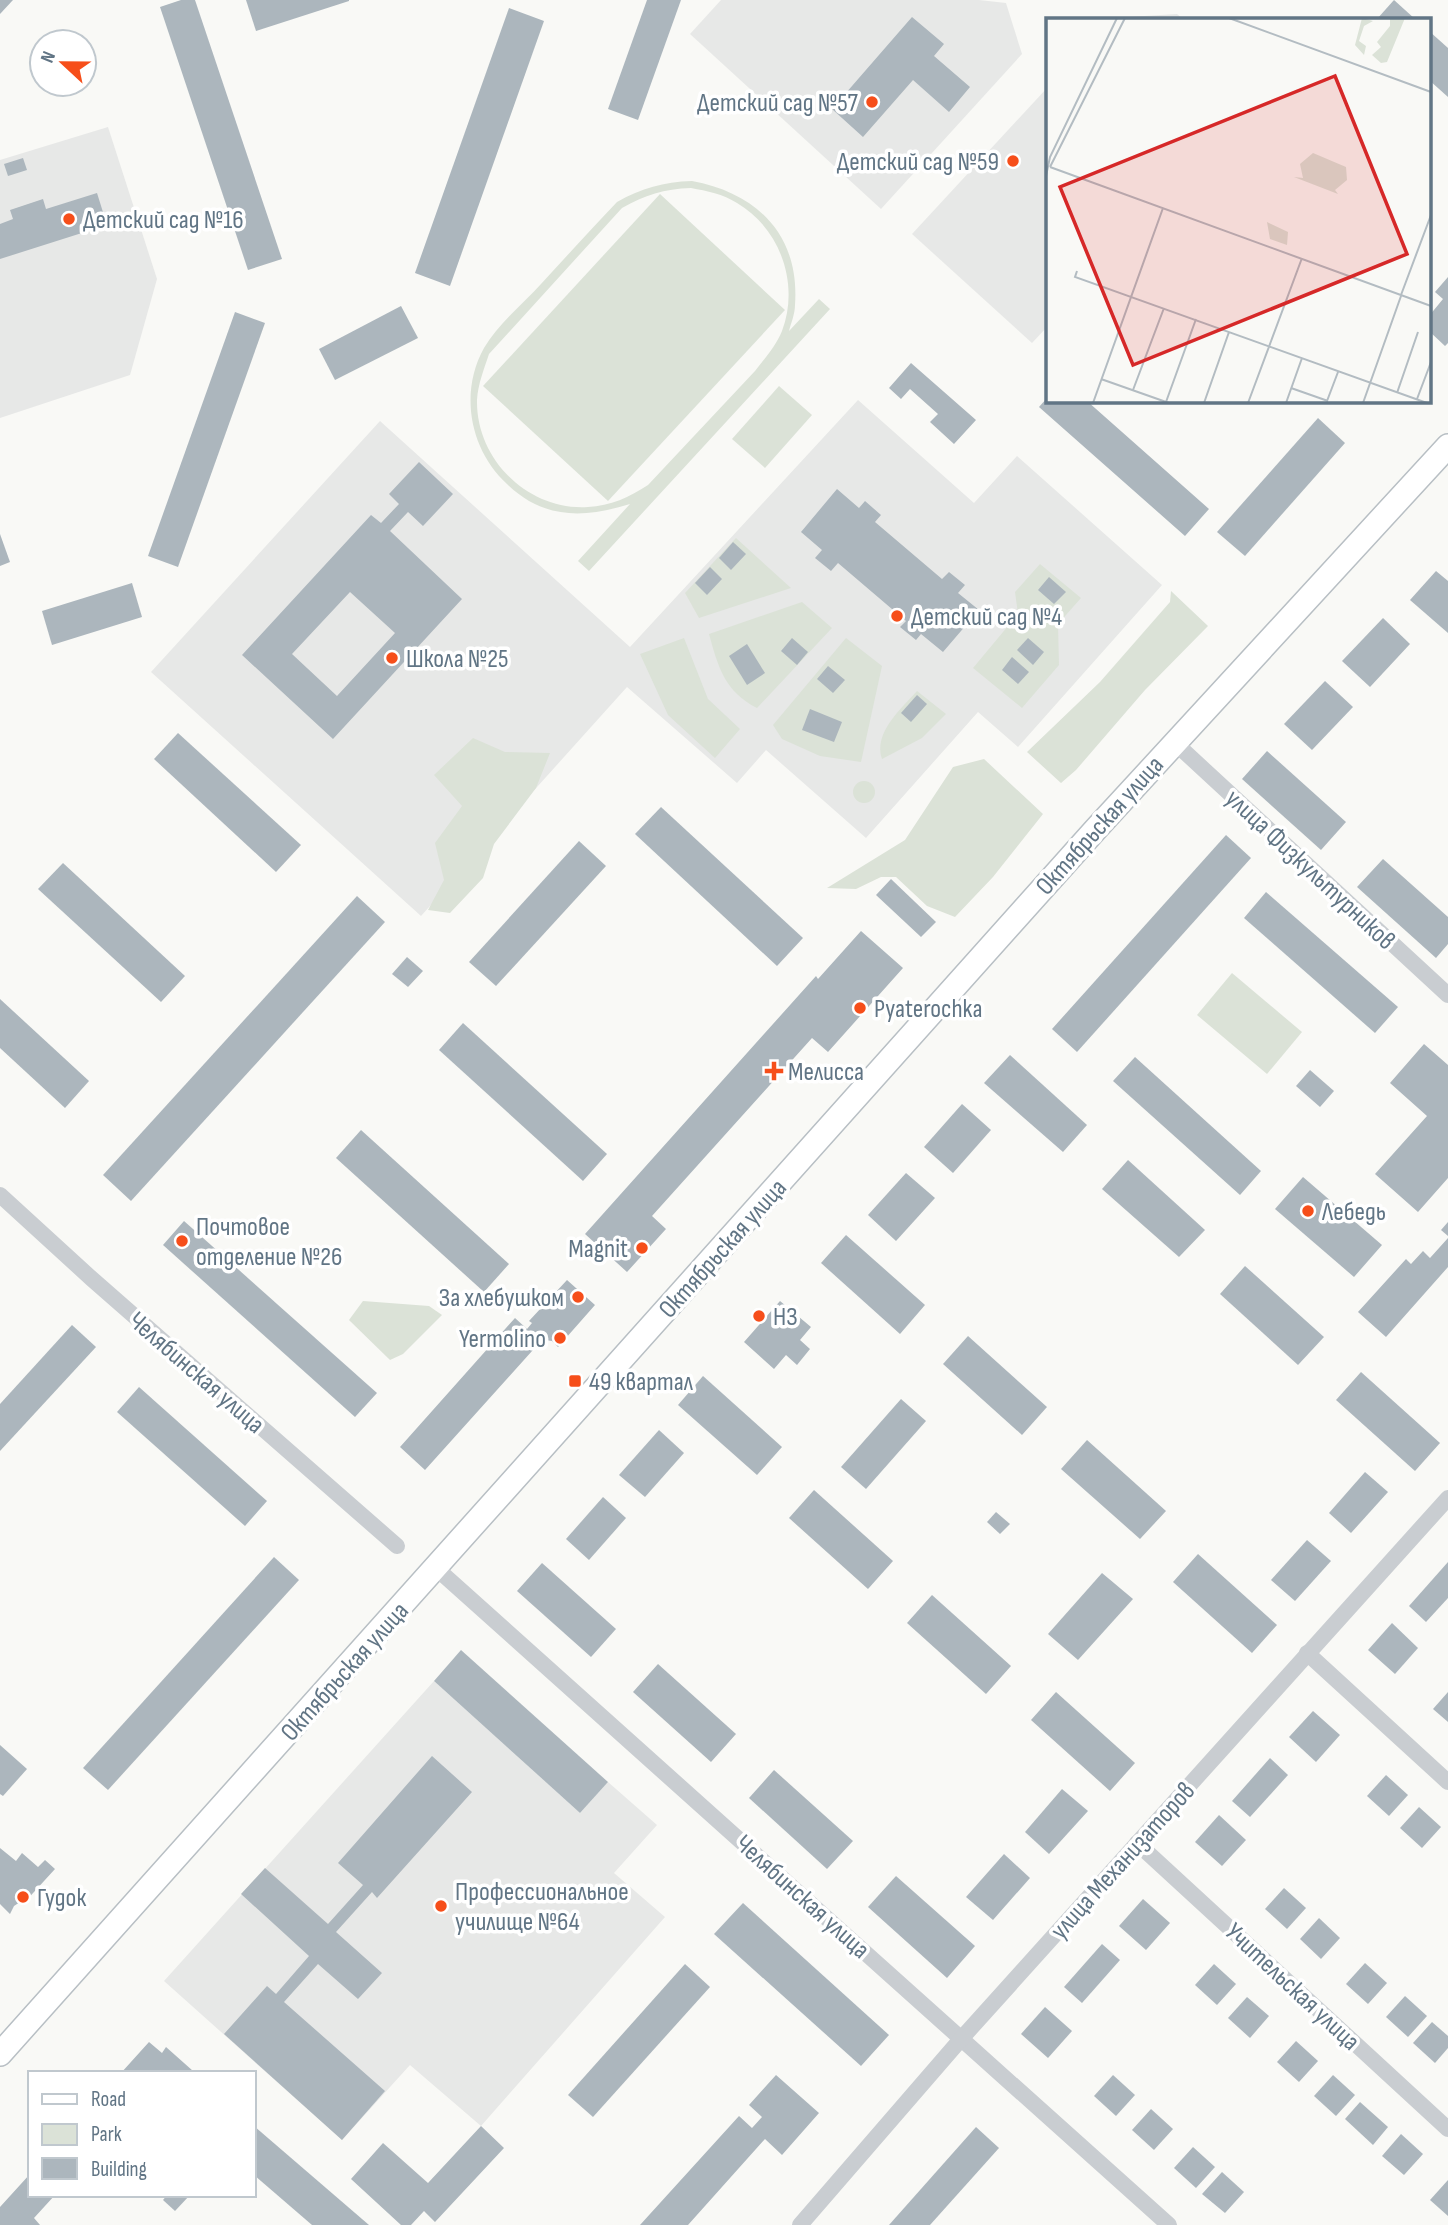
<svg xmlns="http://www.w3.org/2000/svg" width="1448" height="2225" font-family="'Sofia Sans Condensed',sans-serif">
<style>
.built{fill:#e7e8e7}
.green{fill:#dbe2d7;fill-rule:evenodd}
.building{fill:#acb6bd;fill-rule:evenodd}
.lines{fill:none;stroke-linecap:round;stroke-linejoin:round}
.secondary-casing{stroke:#b8bfc4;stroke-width:26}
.street{stroke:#c9cdd1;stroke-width:16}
.secondary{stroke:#fff;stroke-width:23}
.poi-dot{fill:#f64e1a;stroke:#fff;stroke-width:2.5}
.labels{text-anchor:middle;stroke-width:7;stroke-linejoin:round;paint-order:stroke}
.poi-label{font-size:26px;fill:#617585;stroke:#fff;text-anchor:start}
.street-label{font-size:26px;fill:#617585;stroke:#fff}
.inset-road{fill:none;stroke:#b3bcc2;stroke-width:2}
.view{fill:#d62828;fill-opacity:0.15;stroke:#d62828;stroke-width:3.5}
.inset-edge{fill:none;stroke:#617585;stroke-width:3.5}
</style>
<rect width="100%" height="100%" fill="#f9f9f6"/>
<!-- built -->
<g class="built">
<path d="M721 0H979L1006 3 1022 54 881 209 690 34Z"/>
<path d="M1177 14 1183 19H1110L1112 18Z"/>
<path d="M1047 88V327L1032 343 912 234Z"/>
<path d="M108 127 157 279 130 375 0 418V160Z"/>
<path d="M858 400 974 503 1017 456 1162 585 1018 747 978 712 866 838 766 750 737 783 627 687 421 916 151 672 380 421 630 647Z"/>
<path d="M434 1681 580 1813 608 1782 657 1825 614 1873 665 1917 481 2126 410 2065 342 2140 164 1981Z"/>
</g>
<!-- green -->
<g class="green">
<path d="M692 181C757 193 800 235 795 305 795 314 791 323 789 331L819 299 830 309 589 571 578 561 630 504C585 518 544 520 507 484 470 450 459 393 484 348 498 324 523 304 541 284 566 257 591 229 617 202 642 188 663 182 692 181ZM691 188C707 191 723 194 737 203 780 228 800 284 782 331 776 346 765 358 755 371L648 485C630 497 610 506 588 507 529 511 476 460 477 400 478 384 484 369 489 354L622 208C645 195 664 189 691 188Z"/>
<path d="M660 194 785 310 608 501 483 386Z"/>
<path d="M779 386 812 415 765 468 732 439Z"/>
<path d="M736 538 791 588 699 618 685 593Z"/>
<path d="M1040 564 1081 598 1058 624 1059 665 1022 708 973 668 1018 614 1015 592Z"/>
<path d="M1171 591 1208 626 1145 690 1076 770 1061 783 1027 752 1100 682 1170 602Z"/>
<path d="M802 602 832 628 757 708C725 692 718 667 709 634Z"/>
<path d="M684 638 708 699 740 729 715 758 668 715 640 654Z"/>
<path d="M846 638 882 666 861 762 820 756 782 739 773 725Z"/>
<path d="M917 691 946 714 922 738 882 759C873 733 901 709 917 691Z"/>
<path d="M473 738 505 752 550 753 536 788 494 844 483 878 450 913 428 910 444 880 435 843 462 806 434 775Z"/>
<path d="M984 759 1043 814 993 877 955 917 927 906 896 877H881L856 889 827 888 905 840 953 767Z"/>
<circle cx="864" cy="792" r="11"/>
<path d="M1232 973 1302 1032 1267 1074 1197 1015Z"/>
<path d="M363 1301 429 1306 442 1315 403 1354 390 1360 349 1320Z"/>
</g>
<!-- building -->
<g class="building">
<path d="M0 0H13L0 14Z"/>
<path d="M181 0H195L282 259 248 270 160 7Z"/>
<path d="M246 0H349V1L256 31Z"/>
<path d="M647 0H681L638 120 608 109Z"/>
<path d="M1394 0 1415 19H1377Z"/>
<path d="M509 8 544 21 450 286 415 273Z"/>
<path d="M912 17 944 44 934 56 970 87 949 112 913 80 863 137 832 109Z"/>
<path d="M1429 31 1448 48V97L1429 80Z"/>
<path d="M23 158 27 170 8 176 4 164Z"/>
<path d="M97 193 107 225 0 259V224L13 219 10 210 43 199 46 209Z"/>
<path d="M1448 277V343L1445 346 1429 331V316L1443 299 1435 292Z"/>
<path d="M401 306 418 338 335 380 319 349Z"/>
<path d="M235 312 265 323 178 567 148 556Z"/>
<path d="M911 363 976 420 954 444 930 422 938 414 910 389 901 399 889 388Z"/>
<path d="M1047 398V401H1087L1209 509 1185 536 1039 407Z"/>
<path d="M1318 418 1345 443 1245 556 1217 532Z"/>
<path d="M419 462 453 494 423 526 408 512 390 531 462 599 333 739 242 655 371 515 381 523 399 504 389 494ZM350 592 395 633 337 696 292 654Z"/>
<path d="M837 489 859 508 865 501 881 515 875 522 942 579 949 572 965 585 958 593 979 610 943 652 921 634 916 640 900 627 906 621 838 563 831 571 815 558 822 550 801 532Z"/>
<path d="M0 534 10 562 0 566Z"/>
<path d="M733 542 746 554 731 570 719 558Z"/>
<path d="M710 567 722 579 707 595 695 583Z"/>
<path d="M1436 571 1448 581V633L1410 600Z"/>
<path d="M1049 577 1066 592 1054 604 1038 590Z"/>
<path d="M132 583 142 617 52 645 42 611Z"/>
<path d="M1383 618 1410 644 1370 687 1342 661Z"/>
<path d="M792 638 808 652 797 665 781 651Z"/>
<path d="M1028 638 1044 652 1033 665 1017 650Z"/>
<path d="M747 644 765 673 747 685 729 656Z"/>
<path d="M1012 657 1029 672 1018 684 1002 670Z"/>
<path d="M828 666 845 680 833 693 817 679Z"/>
<path d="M1325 681 1353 707 1312 750 1284 724Z"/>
<path d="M917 695 927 704 911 722 901 713Z"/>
<path d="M810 709 842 722 834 742 802 730Z"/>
<path d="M178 733 301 845 276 872 154 759Z"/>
<path d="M1267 751 1346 822 1321 850 1242 779Z"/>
<path d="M661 807 803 938 777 966 635 834Z"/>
<path d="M1226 835 1251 858 1077 1052 1052 1029Z"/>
<path d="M579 841 606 866 496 986 469 962Z"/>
<path d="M1383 859 1448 917V944L1436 958 1357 887Z"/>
<path d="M63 863 185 976 161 1002 38 889Z"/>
<path d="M891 879 936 922 921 937 876 895Z"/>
<path d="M1266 892 1398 1007 1375 1033 1244 918Z"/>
<path d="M357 896 385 922 131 1201 103 1175Z"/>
<path d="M861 931 903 968 828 1052 812 1038 652 1216 666 1229 627 1272 585 1234 816 976 818 979Z"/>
<path d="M407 957 423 971 408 987 392 974Z"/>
<path d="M0 999 89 1081 65 1108 0 1048Z"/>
<path d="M463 1023 607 1154 583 1181 439 1050Z"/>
<path d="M1424 1044 1448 1065V1178L1418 1212 1375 1174 1427 1116 1390 1083Z"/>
<path d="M1010 1055 1087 1125 1063 1152 984 1083Z"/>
<path d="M1135 1057 1261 1171 1240 1195 1113 1081Z"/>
<path d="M1310 1070 1334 1091 1320 1107 1296 1086Z"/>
<path d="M962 1104 991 1130 953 1173 924 1147Z"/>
<path d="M361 1130 509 1264 484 1292 336 1158Z"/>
<path d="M1128 1160 1205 1230 1179 1257 1102 1189Z"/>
<path d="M906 1173 935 1198 896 1241 868 1215Z"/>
<path d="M1303 1177 1382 1245 1354 1277 1275 1209Z"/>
<path d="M184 1221 377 1393 355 1417 163 1245Z"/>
<path d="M1448 1222V1236L1441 1230Z"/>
<path d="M846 1235 925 1305 900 1334 821 1263Z"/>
<path d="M1448 1238V1267L1386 1337 1358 1312 1406 1259 1411 1264 1423 1251 1430 1258Z"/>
<path d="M1245 1266 1324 1337 1298 1365 1220 1294Z"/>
<path d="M567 1280 595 1305 558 1347 552 1341 537 1339 541 1341 425 1470 400 1447 515 1318 527 1329 532 1323 529 1321Z"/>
<path d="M780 1301 811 1327 800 1340 810 1349 797 1365 786 1355 774 1369 744 1342Z"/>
<path d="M72 1325 96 1347 0 1451V1404Z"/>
<path d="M968 1336 1047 1407 1022 1435 943 1364Z"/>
<path d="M1361 1372 1440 1443 1415 1471 1336 1400Z"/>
<path d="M703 1376 782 1447 757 1475 678 1405Z"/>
<path d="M139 1387 267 1501 245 1526 117 1412Z"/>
<path d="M901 1399 926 1421 866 1489 841 1467Z"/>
<path d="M659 1430 684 1453 645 1497 619 1475Z"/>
<path d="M1087 1440 1166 1511 1140 1539 1061 1469Z"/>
<path d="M1365 1472 1388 1492 1351 1533 1329 1513Z"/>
<path d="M814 1490 893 1561 868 1589 789 1518Z"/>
<path d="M603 1497 626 1518 589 1560 566 1539Z"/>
<path d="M996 1512 1010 1524 1000 1534 987 1522Z"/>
<path d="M1307 1540 1331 1561 1295 1601 1271 1580Z"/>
<path d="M1198 1554 1277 1625 1252 1653 1173 1582Z"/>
<path d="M274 1557 299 1580 108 1790 83 1768Z"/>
<path d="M1448 1562V1598L1426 1622 1409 1606Z"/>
<path d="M542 1563 616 1629 591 1657 517 1591Z"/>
<path d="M1102 1573 1133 1599 1078 1660 1048 1634Z"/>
<path d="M932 1595 1011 1666 986 1694 907 1623Z"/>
<path d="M1392 1623 1418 1648 1395 1674 1368 1650Z"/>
<path d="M461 1650 608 1782 580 1813 434 1681Z"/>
<path d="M658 1664 736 1734 711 1762 633 1692Z"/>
<path d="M1056 1692 1135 1763 1110 1791 1031 1720Z"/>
<path d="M1448 1692V1722L1433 1709Z"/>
<path d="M1313 1711 1340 1735 1316 1762 1289 1737Z"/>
<path d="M0 1745 27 1769 3 1796 0 1794Z"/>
<path d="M432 1756 472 1792 377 1898 372 1892 336 1932 382 1973 358 1999 318 1964 284 2002 385 2091 342 2140 224 2034 267 1986 276 1994 309 1956 241 1894 265 1868 328 1924 363 1885 338 1863Z"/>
<path d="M1270 1758 1288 1775 1250 1817 1232 1801Z"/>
<path d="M774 1770 853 1841 827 1869 749 1798Z"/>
<path d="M1386 1775 1408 1795 1389 1816 1367 1796Z"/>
<path d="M1062 1789 1088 1811 1049 1854 1025 1832Z"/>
<path d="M1419 1807 1441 1827 1422 1848 1400 1828Z"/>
<path d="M1219 1815 1246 1840 1222 1866 1195 1842Z"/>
<path d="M0 1848 16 1861 22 1853 38 1867 45 1860 55 1869 23 1904 20 1902 14 1906 10 1914 0 1904Z"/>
<path d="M1004 1854 1030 1878 993 1920 966 1897Z"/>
<path d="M896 1876 975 1946 947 1978 868 1907Z"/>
<path d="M1284 1888 1306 1908 1287 1929 1265 1909Z"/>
<path d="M1143 1899 1170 1923 1146 1950 1119 1926Z"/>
<path d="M743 1903 889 2035 861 2066 714 1934Z"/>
<path d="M1319 1918 1340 1938 1321 1959 1300 1939Z"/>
<path d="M1102 1944 1120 1960 1082 2003 1064 1987Z"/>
<path d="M1365 1963 1387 1983 1368 2004 1346 1984Z"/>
<path d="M685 1964 710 1987 593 2117 568 2095Z"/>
<path d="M1214 1964 1236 1984 1217 2005 1195 1985Z"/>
<path d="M1405 1996 1427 2016 1408 2037 1386 2017Z"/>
<path d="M1247 1997 1269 2016 1250 2038 1228 2018Z"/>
<path d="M1045 2007 1072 2031 1048 2058 1021 2034Z"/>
<path d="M1432 2022 1448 2036V2048L1435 2063 1413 2043Z"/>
<path d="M1296 2041 1318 2061 1299 2082 1277 2062Z"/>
<path d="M149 2042 162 2053 166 2047 193 2071 192 2073H121Z"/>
<path d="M776 2075 819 2113 782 2155 765 2139 688 2225H640L739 2116 752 2128 762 2117 749 2105Z"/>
<path d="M1113 2075 1135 2095 1116 2116 1094 2096Z"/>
<path d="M1333 2075 1355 2095 1336 2116 1314 2096Z"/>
<path d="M1360 2102 1388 2127 1373 2145 1345 2119Z"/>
<path d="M1151 2109 1173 2129 1154 2150 1132 2130Z"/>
<path d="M254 2126 369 2225H312L254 2175Z"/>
<path d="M481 2126 504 2148 435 2222 424 2211 411 2225H401L351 2179 383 2143 428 2183Z"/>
<path d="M976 2127 999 2148 930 2225H889Z"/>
<path d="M1401 2134 1423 2154 1404 2175 1382 2156Z"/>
<path d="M1193 2147 1215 2167 1196 2188 1174 2168Z"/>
<path d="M1222 2172 1244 2192 1225 2213 1202 2194Z"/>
<path d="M30 2174V2195H55L34 2218 40 2225H0V2207Z"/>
<path d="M1448 2180V2216L1430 2200Z"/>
<path d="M167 2195H190L175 2211 163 2200Z"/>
</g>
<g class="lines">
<!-- secondary casing -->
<g class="secondary-casing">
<path id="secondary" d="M0 2054 1095 830 1448 446"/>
</g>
<!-- street -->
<g class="street">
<path d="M1174 742 1448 995"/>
<path d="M0 1195 92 1279 397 1546"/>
<path d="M436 1568 1169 2225"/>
<path d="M1307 1653 1448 1782"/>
<path d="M1137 1843 1448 2129"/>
<path d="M800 2225 961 2039 1448 1498"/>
</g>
<!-- secondary -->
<use href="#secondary" class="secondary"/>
</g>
<!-- markers -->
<g class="poi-dot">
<circle cx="872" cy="102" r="7"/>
<circle cx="1013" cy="161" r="7"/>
<circle cx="69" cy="219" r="7"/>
<circle cx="897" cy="616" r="7"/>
<circle cx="392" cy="658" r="7"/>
<circle cx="860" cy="1008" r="7"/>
<path d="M770.5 1060.5h7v7h7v7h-7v7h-7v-7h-7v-7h7z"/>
<circle cx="1308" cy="1211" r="7"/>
<circle cx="182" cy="1241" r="7"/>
<circle cx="642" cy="1248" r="7"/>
<circle cx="578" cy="1297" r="7"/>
<circle cx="759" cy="1316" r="7"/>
<circle cx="560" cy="1338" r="7"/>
<rect x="568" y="1374" width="14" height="14" rx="3.5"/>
<circle cx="23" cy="1897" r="7"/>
<circle cx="441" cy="1906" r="7"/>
</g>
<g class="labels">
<!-- poi labels -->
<g class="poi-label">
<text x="858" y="111" text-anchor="end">Детский сад №57</text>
<text x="999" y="170" text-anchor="end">Детский сад №59</text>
<text x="83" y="228">Детский сад №16</text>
<text x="911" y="625">Детский сад №4</text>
<text x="406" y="667">Школа №25</text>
<text x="874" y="1017">Pyaterochka</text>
<text x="788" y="1080">Мелисса</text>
<text x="1322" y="1220">Лебедь</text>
<text x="196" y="1235">Почтовое<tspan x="196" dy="30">отделение №26</tspan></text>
<text x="628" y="1257" text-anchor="end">Magnit</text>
<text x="564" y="1306" text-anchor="end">За хлебушком</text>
<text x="773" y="1325">НЗ</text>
<text x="546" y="1347" text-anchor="end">Yermolino</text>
<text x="589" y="1390">49 квартал</text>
<text x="455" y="1900">Профессиональное<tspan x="455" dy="30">училище №64</tspan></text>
<text x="37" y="1906">Гудок</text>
</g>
<!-- street labels -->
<g class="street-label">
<text transform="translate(1099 825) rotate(-48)" y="9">Октябрьская улица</text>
<text transform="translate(1311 869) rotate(43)" y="9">улица Физкультурников</text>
<text transform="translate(722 1248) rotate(-48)" y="9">Октябрьская улица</text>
<text transform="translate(197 1372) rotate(41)" y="9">Челябинская улица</text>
<text transform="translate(344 1671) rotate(-48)" y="9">Октябрьская улица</text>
<text transform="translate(1122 1860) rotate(-48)" y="9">улица Механизаторов</text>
<text transform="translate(803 1896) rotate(42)" y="9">Челябинская улица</text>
<text transform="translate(1293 1986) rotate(43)" y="9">Учительская улица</text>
</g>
</g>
<!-- overview -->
<g transform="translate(1046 18)">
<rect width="385" height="385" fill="#f9f9f6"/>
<path d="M316 0 327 3 318 8 313 23 320 28 318 37 309 27ZM344 0H359L341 44 335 45 326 37 335 29 331 24 344 8ZM267 135 300 149 301 162 289 172 292 176 248 159 257 160 254 146ZM221 204 242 214 241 227 224 221Z" fill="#dbe2d7"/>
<path class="inset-road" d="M183 0 385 74M4 149 385 288M4 149 79 0M0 158 4 139 71 0M31 253 29 259 381 385M355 277 385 197M55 361 123 385M245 370 282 383M87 372 118 290M351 375 372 314M371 381 385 344M281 383 292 354M120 384 150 301M47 385 117 190M158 385 183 314M202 385 256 240M240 385 256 340M317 385 355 278"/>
<path class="view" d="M289 58 361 236 87 347 14 169Z"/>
<rect width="385" height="385" class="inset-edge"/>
</g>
<!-- legend -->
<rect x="28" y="2071" width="228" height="126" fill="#ffffff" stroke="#c0c8ce" stroke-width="2"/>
<rect x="42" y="2094" width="35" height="10" fill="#ffffff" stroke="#c0c8ce" stroke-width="2"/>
<text x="91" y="2106" font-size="21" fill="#617585">Road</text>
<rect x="42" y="2124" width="35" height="21" fill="#dbe2d7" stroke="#c0c8ce" stroke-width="2"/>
<text x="91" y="2141" font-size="21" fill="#617585">Park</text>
<rect x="42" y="2158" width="35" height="21" fill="#acb6bd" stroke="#c0c8ce" stroke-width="2"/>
<text x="91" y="2176" font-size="21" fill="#617585">Building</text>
<!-- north arrow -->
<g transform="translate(63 63) rotate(292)"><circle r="33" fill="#ffffff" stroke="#c0c8ce" stroke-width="2"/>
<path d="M0-5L12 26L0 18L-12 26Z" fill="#f64e1a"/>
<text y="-10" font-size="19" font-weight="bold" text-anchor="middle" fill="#617585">N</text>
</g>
</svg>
